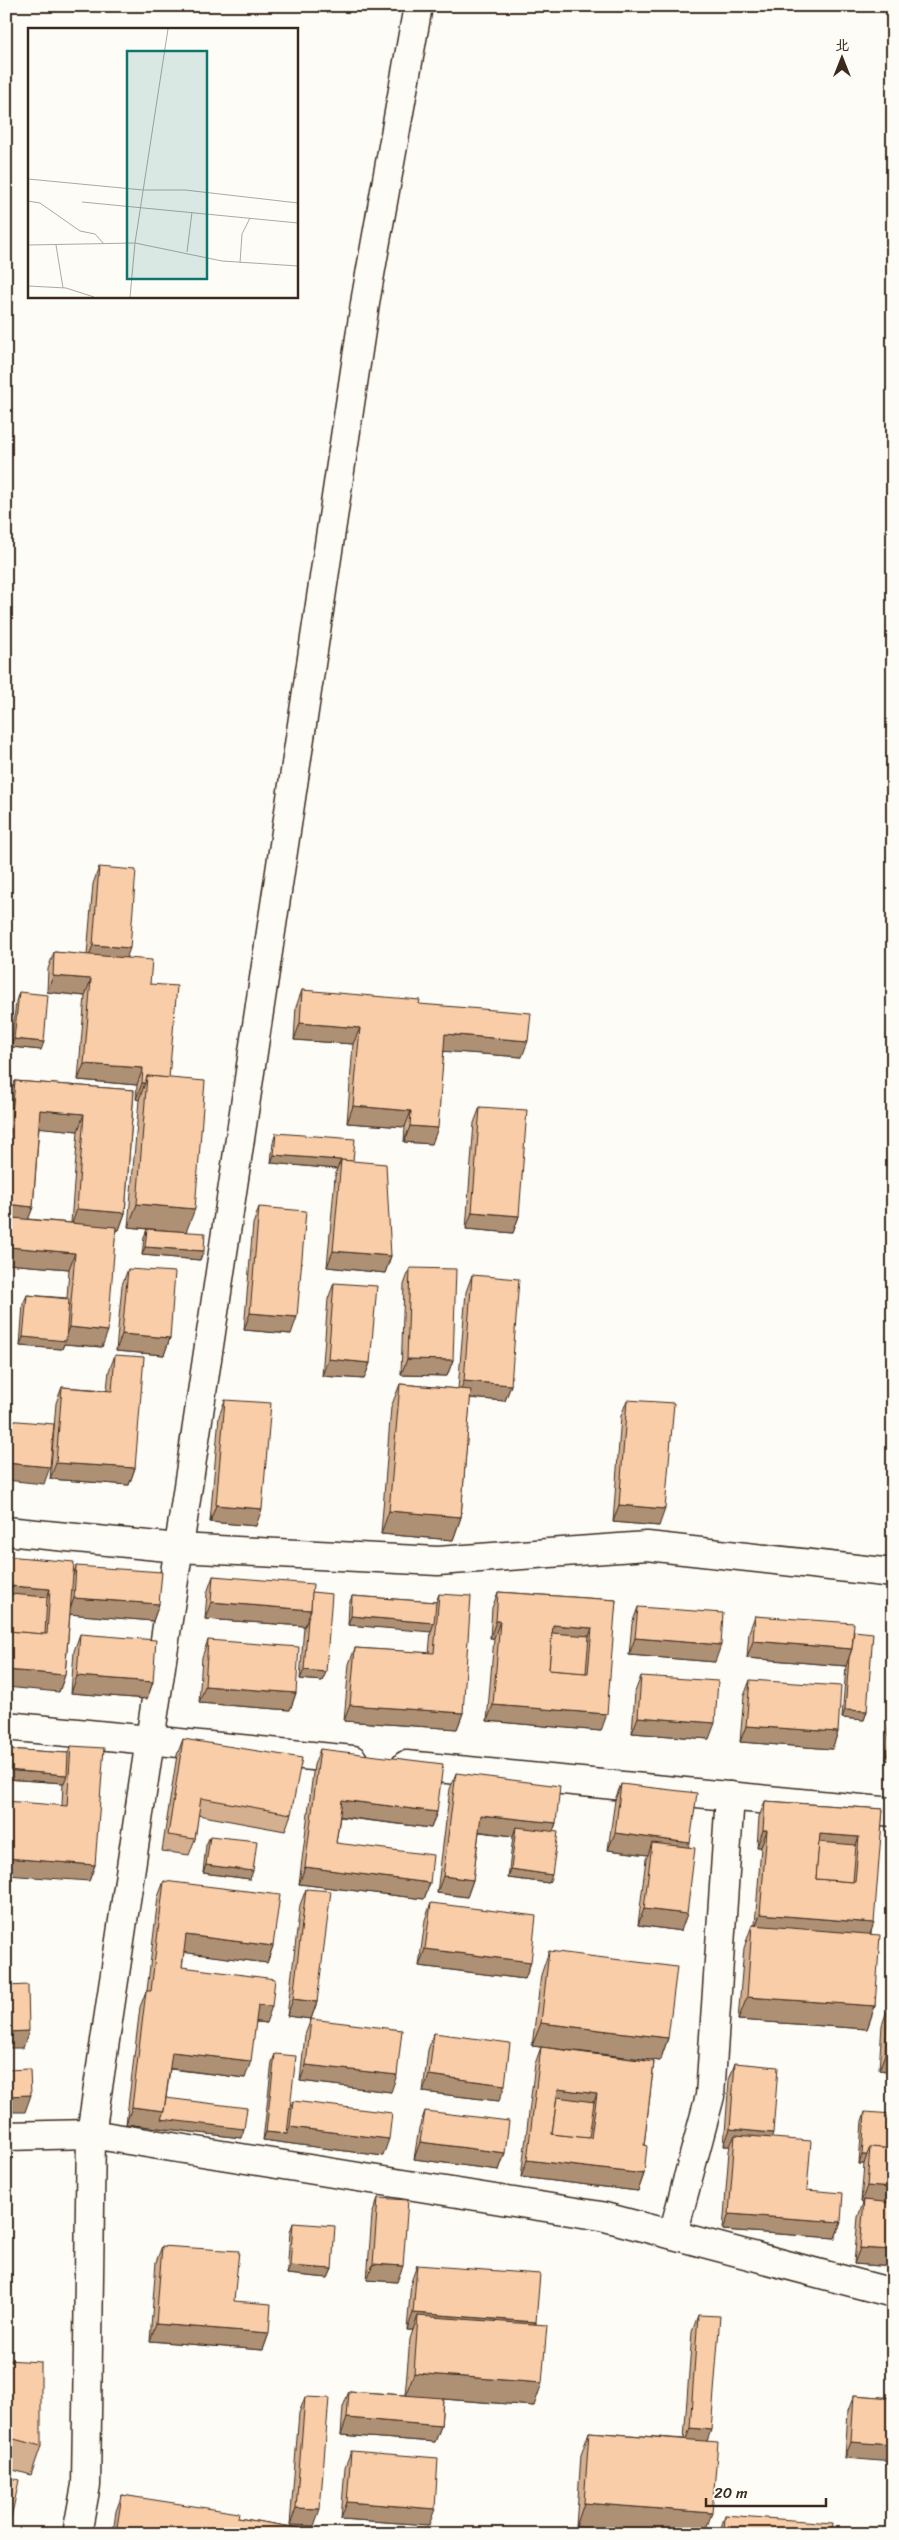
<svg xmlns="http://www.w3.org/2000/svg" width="899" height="2540" font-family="Sriracha,'LXGW WenKai TC',sans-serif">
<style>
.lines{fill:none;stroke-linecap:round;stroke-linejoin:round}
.minor-casing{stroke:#3b2a1e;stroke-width:31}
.tertiary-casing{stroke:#3b2a1e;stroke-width:31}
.minor{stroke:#fdfcf7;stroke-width:28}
.tertiary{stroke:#fdfcf7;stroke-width:28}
.wall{fill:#d5b090;stroke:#3b2a1e;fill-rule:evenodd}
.shaded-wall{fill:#ae9075;stroke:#3b2a1e}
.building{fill:#f8cda7;stroke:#3b2a1e;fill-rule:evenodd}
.inset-road{fill:none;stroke:#afa8a0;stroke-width:1}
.view{fill:#0f766e;fill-opacity:0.15;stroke:#0f766e;stroke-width:2.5}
.inset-edge{fill:none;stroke:#3b2a1e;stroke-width:2.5}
</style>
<rect width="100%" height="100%" fill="#fdfcf7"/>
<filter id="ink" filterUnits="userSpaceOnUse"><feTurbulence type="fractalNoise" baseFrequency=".02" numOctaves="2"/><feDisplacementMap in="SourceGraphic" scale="10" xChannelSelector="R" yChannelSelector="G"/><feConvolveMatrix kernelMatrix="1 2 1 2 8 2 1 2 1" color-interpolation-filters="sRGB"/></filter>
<g filter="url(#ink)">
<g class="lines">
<!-- minor casing -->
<g class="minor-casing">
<g id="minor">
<path d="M6 1531 178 1548 438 1561 647 1546 893 1573"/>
<path d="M6 1726 353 1760"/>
<path d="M406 1765 893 1812"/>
<path d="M91 2134 366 297 418 6"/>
<path d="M673 2234 710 2096 730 1796"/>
</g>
</g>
<!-- tertiary casing -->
<g class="tertiary-casing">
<g id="tertiary">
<path d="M6 2136 91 2134 601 2216 893 2293"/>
<path d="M77 2534 86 2485 91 2134"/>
</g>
</g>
<!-- minor -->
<use href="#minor" class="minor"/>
<!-- tertiary -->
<use href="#tertiary" class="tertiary"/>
</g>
<!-- wall -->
<g class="wall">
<path d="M99 867 127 958 150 984 169 1078 186 1232 204 1251 200 1260 142 1255 144 1237 147 1229 128 1227 139 1100 136 1099 137 1085 78 1080 85 996 47 992 48 969 54 952 87 955 93 884Z"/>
<path d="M302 990 419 1004 522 1057 444 1051 432 1144 404 1142 405 1127 347 1123 353 1044 294 1040 296 1007Z"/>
<path d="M19 992 41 1050 11 1047 16 1001Z"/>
<path d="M15 1081 134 1090 125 1213 119 1230H116L102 1347 64 1344 62 1349 20 1346 23 1304 27 1295 67 1298 69 1269 6 1264V1233L10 1222 6 1221V1128L9 1097ZM39 1127 78 1131 71 1223 28 1219 33 1207Z"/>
<path d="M480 1107 519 1216 513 1233 466 1229 474 1123Z"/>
<path d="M276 1133 353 1161 391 1256 385 1273 327 1267 335 1177 337 1169 271 1163 273 1142Z"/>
<path d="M259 1207 291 1334 244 1330 253 1224Z"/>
<path d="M410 1268 453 1360 447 1376 401 1375 404 1285Z"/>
<path d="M128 1269 170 1338 164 1355 116 1351 122 1285Z"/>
<path d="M472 1275 511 1385 505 1401 470 1398 461 1517 453 1540 381 1534 391 1407 400 1384 458 1389 466 1292Z"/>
<path d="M334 1283 370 1363 364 1379 322 1376 328 1299Z"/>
<path d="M115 1355 135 1468 129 1485 50 1479 56 1403 62 1387 107 1390 109 1371Z"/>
<path d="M225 1400 256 1526 210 1522 219 1416Z"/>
<path d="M627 1400 659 1526 613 1522 621 1416Z"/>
<path d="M6 1556 73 1576 76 1566 159 1604 153 1621 70 1614 65 1675 59 1692Z"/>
<path d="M213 1576 312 1592 326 1672 322 1681 300 1679 304 1626 205 1619 207 1593Z"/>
<path d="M498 1592 616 1600 601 1731 487 1721 494 1638H490L492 1608Z"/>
<path d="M439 1594 463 1713 457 1729 344 1721 349 1664 355 1648 429 1653 431 1631 348 1625 349 1604 352 1596 436 1602Z"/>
<path d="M638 1607 715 1662 629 1655 632 1624Z"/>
<path d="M755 1616 854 1631 867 1711 864 1720 842 1718 846 1666 747 1658 749 1632Z"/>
<path d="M80 1634 153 1682 147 1699 71 1693 74 1651Z"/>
<path d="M893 1638V1664H890L891 1643Z"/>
<path d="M208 1640 296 1693 290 1710 199 1703 202 1657Z"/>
<path d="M641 1676 709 1739 632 1733 635 1692Z"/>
<path d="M750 1680 838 1732 832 1749 740 1742 744 1696Z"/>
<path d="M893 1696V1761L886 1760 890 1703Z"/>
<path d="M183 1739 291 1814 285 1831 198 1815 195 1839 189 1855 162 1851 177 1755Z"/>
<path d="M71 1746 95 1865 89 1881 62 1805 63 1783 6 1779V1749L68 1753Z"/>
<path d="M320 1749 437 1812 431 1828 340 1817 336 1843 430 1883 424 1899 299 1884 314 1765Z"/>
<path d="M456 1773 556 1823 553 1832 549 1883 508 1878 513 1836 479 1832 473 1880 467 1897 437 1893 450 1789Z"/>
<path d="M621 1784 688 1847 681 1931 638 1925 646 1859 648 1855 608 1850 615 1800Z"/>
<path d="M765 1801 883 1809 871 1934 875 2006 867 2029 738 2020 744 1948 752 1925H755L761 1847H757L759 1817Z"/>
<path d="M210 1836 250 1879 203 1873 206 1845Z"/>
<path d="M164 1881 273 1946 267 1963 184 1952 182 1967 266 2023 256 2022 245 2078 170 2069 166 2098 241 2138 126 2124 140 2007 146 1991H147L158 1897Z"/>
<path d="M306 1889 317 2002 311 2019 287 2016 300 1905Z"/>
<path d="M431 1903 531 1962 525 1979 419 1966 425 1920Z"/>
<path d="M549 1951 668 2038 660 2061 532 2046 541 1975Z"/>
<path d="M888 2008H893V2072L879 2070 882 2025Z"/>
<path d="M311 2019 391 2092 300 2081 305 2035Z"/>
<path d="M434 2033 499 2101 423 2092 428 2050Z"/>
<path d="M541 2047 654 2062 644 2145V2174L638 2191 521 2177 535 2064Z"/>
<path d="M275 2054 290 2109 293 2101 383 2156 263 2140 272 2062Z"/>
<path d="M735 2063 771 2137 807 2190 841 2222 835 2238 723 2230 729 2151 730 2146H724L729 2080Z"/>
<path d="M425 2111 505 2153 499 2170 414 2159 419 2128Z"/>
<path d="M865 2112 893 2267 854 2264 858 2217 863 2203 861 2202 864 2164H859L862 2121Z"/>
<path d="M378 2198 397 2282 367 2280 372 2215Z"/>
<path d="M293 2223 332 2269 328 2278 287 2274 290 2232Z"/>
<path d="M162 2246 234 2301 269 2333 263 2350 150 2341 156 2262Z"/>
<path d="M417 2265 536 2322V2324L534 2406 443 2399 441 2426 435 2442 341 2435 343 2407 349 2391 405 2395 410 2339 413 2330H407L411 2282Z"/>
<path d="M698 2315 707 2441 576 2527 581 2455 589 2432 684 2439 692 2332Z"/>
<path d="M6 2360 41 2446 31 2475 6 2468Z"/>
<path d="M854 2395 893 2398 845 2458 848 2411Z"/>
<path d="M305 2397 314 2526 290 2525 299 2413Z"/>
<path d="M351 2451 429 2525 341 2519 345 2467Z"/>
<path d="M122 2495 238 2518 334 2534H113L116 2511Z"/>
<path d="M725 2515 831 2534H719Z"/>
</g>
<!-- shaded-wall -->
<g class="shaded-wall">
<path d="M93 945 130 948 124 965 87 962Z"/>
<path d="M53 976 91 979 85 996 47 992Z"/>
<path d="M300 1023 360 1028 353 1044 294 1040Z"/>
<path d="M445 1034 528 1041 522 1057 439 1051Z"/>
<path d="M14 1039 44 1042 41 1050 11 1047Z"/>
<path d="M84 1064 143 1068 137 1085 78 1080Z"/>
<path d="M142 1083H145L139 1100 136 1099Z"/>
<path d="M353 1106 411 1111 405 1127 347 1123Z"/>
<path d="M40 1110 84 1114 78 1131 34 1127Z"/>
<path d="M410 1126 438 1128 432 1144 404 1142Z"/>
<path d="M274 1155 341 1160 337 1169 271 1163Z"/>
<path d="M6 1204 33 1207 27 1223 12 1218 10 1222 6 1221Z"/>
<path d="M137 1204 195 1209 186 1232 128 1227Z"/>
<path d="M77 1209 125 1213 119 1230 71 1226Z"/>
<path d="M472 1212 519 1216 513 1233 466 1229Z"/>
<path d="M9 1247 75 1253 69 1269 6 1264V1256Z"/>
<path d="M145 1247 204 1251 200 1260 142 1255Z"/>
<path d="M333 1251 391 1256 385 1273 327 1267Z"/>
<path d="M250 1313 297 1317 291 1334 244 1330Z"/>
<path d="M69 1327 108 1331 102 1347 64 1344 62 1349 20 1346 23 1337 64 1340Z"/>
<path d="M122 1334 170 1338 164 1355 116 1351Z"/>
<path d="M328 1359 370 1363 364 1379 322 1376Z"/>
<path d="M407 1359 453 1360 447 1376 401 1375Z"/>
<path d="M464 1381 511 1385 505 1401 458 1397Z"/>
<path d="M6 1463 50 1467 44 1484 6 1480Z"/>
<path d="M56 1463 135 1468 129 1485 50 1479Z"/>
<path d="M216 1505 262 1509 256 1526 210 1522Z"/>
<path d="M619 1505 665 1509 659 1526 613 1522Z"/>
<path d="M389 1511 461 1517 453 1540 381 1534Z"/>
<path d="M11 1586 50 1589 44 1606 8 1603Z"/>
<path d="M74 1598 159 1604 153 1621 68 1614Z"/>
<path d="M211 1602 311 1610 305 1626 205 1619Z"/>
<path d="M351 1616 434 1623 431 1632 348 1625Z"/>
<path d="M496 1621H500L494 1638H490Z"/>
<path d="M553 1625 592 1628 586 1645 549 1642Z"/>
<path d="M635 1638 721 1645 715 1662 629 1655Z"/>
<path d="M753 1641 852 1649 846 1666 747 1658Z"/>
<path d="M893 1656V1664H890Z"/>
<path d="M6 1670 65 1675 59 1692 6 1687Z"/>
<path d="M304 1670 326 1672 322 1681 300 1679Z"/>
<path d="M77 1676 153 1682 147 1699 71 1693Z"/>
<path d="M205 1686 296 1693 290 1710 199 1703Z"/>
<path d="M350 1705 463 1713 457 1729 344 1721Z"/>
<path d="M493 1705 607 1714 601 1731 487 1721Z"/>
<path d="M845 1710 867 1711 864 1720 842 1718Z"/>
<path d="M638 1717 715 1723 709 1739 632 1733Z"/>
<path d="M746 1726 838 1732 832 1749 740 1742Z"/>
<path d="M892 1744H893V1761L886 1760Z"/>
<path d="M6 1770 67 1775 64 1783 6 1779Z"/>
<path d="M342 1800 437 1812 431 1828 336 1816Z"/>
<path d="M481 1815 556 1823 550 1840 516 1827 513 1836 475 1831Z"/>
<path d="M763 1830H767L761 1847H757Z"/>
<path d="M615 1833 690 1843 684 1859 652 1843 648 1855 608 1850Z"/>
<path d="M820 1834 859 1837 853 1854 816 1851Z"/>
<path d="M6 1858 95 1865 89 1881 6 1875Z"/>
<path d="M206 1865 253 1871 250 1879 203 1873Z"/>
<path d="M305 1867 430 1883 424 1899 299 1884Z"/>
<path d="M511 1869 552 1875 549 1883 508 1878Z"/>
<path d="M443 1876 473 1880 467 1897 437 1893Z"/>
<path d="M644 1909 687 1914 681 1931 638 1925Z"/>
<path d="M760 1914 874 1923 868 1940 754 1931Z"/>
<path d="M186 1935 273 1946 267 1963 180 1952Z"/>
<path d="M425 1949 531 1962 525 1979 419 1966Z"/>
<path d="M747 1997 875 2006 867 2029 738 2020Z"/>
<path d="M293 1999 317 2002 311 2019 287 2016Z"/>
<path d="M258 2005 272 2006 266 2023 252 2021Z"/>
<path d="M541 2023 668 2038 660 2061 532 2046Z"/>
<path d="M29 2031 23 2048H6V2032Z"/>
<path d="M172 2052 251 2061 245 2078 166 2068Z"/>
<path d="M885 2054 893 2055V2072L879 2070Z"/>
<path d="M306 2065 397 2075 391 2092 300 2081Z"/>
<path d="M429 2075 505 2085 499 2101 423 2092Z"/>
<path d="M558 2089 597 2094 591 2110 554 2106Z"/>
<path d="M31 2095 25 2112H6V2096Z"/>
<path d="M132 2107 164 2111 244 2129 241 2138 126 2124Z"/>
<path d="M290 2127 389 2139 383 2156 263 2140 266 2132 287 2134Z"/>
<path d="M730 2129 773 2133 767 2149 735 2135 730 2146H724Z"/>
<path d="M420 2142 505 2153 499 2170 414 2159Z"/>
<path d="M862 2155H867L864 2164H859Z"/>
<path d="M527 2160 644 2174 638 2191 521 2177Z"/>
<path d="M867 2186 893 2188V2205L864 2200 863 2203 861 2202Z"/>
<path d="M729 2214 841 2222 835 2238 723 2230Z"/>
<path d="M860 2248 893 2250V2267L854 2264Z"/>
<path d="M373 2264 403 2266 397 2282 367 2280Z"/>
<path d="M290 2266 332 2269 328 2278 287 2274Z"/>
<path d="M413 2313 536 2322 530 2338 418 2316 413 2330H407Z"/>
<path d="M156 2324 269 2333 263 2350 150 2341Z"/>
<path d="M414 2373 542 2383 534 2406 405 2396Z"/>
<path d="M347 2418 441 2426 435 2442 341 2435Z"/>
<path d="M690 2428 711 2430 705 2447 684 2445Z"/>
<path d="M851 2442 893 2445V2462L845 2458Z"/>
<path d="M347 2502 435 2509 429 2525 341 2519Z"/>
<path d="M584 2503 712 2513 704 2534H672L576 2527Z"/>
<path d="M296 2508 320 2509 314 2526 290 2525Z"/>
</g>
<!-- building -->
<g class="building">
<path d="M99 867 136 870 130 948 93 945Z"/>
<path d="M54 952 152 960 150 984 177 986 169 1078 147 1076 145 1083H142L143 1068 84 1064 91 979 53 976Z"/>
<path d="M302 990 420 1000 419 1004 531 1013 528 1041 445 1034 438 1128 410 1126 411 1111 353 1106 360 1028 300 1023Z"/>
<path d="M19 992 48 995 44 1042 14 1039Z"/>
<path d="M147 1076 205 1081 195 1209 137 1204Z"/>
<path d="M15 1081 134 1090 125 1213 77 1209 84 1114 40 1110 33 1207 6 1204V1183Z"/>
<path d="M480 1107 527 1110 519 1216 472 1212Z"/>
<path d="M276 1133 355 1139 353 1161 274 1155Z"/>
<path d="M341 1160 386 1164 391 1256 333 1251Z"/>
<path d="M259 1207 306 1211 297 1317 250 1313Z"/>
<path d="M12 1218 116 1227 108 1331 69 1327 75 1253 9 1247Z"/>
<path d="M147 1229 205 1233 204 1251 145 1247Z"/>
<path d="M410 1268 456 1269 453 1360 407 1359Z"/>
<path d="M128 1269 175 1272 170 1338 122 1334Z"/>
<path d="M472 1275 519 1279 511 1385 464 1381Z"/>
<path d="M334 1283 377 1286 370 1363 328 1359Z"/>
<path d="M27 1295 69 1299 66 1341 23 1337Z"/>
<path d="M115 1355 144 1357 135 1468 56 1463 62 1387 112 1391Z"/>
<path d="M400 1384 471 1390 461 1517 389 1511Z"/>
<path d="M225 1400 271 1403 262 1509 216 1505Z"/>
<path d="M627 1400 674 1403 665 1509 619 1505Z"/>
<path d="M6 1420 54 1424 50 1467 6 1463Z"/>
<path d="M6 1556 74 1562 65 1675 6 1670ZM11 1586 50 1589 47 1634 8 1631Z"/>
<path d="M76 1566 162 1572 159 1604 74 1598Z"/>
<path d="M213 1576 313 1584 311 1610 211 1602Z"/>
<path d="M312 1592 332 1594 326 1672 304 1670 308 1618 311 1610Z"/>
<path d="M498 1592 616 1600 607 1714 493 1705 500 1621H496ZM553 1625 592 1628 588 1673 549 1670Z"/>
<path d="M10 1594 47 1597 45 1634 8 1631Z"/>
<path d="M439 1594 471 1596 463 1713 350 1705 355 1648 434 1653Z"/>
<path d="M352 1596 436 1602 434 1623 351 1616Z"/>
<path d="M638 1607 723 1613 721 1645 635 1638Z"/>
<path d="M755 1616 854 1623 852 1649 753 1641Z"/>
<path d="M854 1631 873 1633 867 1711 845 1710 849 1658 852 1649Z"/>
<path d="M552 1633 589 1636 586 1673 549 1670Z"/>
<path d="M80 1634 156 1640 153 1682 77 1676Z"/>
<path d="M208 1640 299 1647 296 1693 205 1686Z"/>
<path d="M641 1676 718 1681 715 1723 638 1717Z"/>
<path d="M750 1680 841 1686 838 1732 746 1726Z"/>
<path d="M183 1739 302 1758 291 1814 201 1798 195 1839 168 1835Z"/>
<path d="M71 1746 104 1748 95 1865 6 1858V1801L67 1806Z"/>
<path d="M6 1749 68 1753 67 1775 6 1770Z"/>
<path d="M320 1749 443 1764 437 1812 342 1800 336 1843 433 1855 430 1883 305 1867Z"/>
<path d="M456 1773 560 1786 556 1823 481 1815 473 1880 443 1876Z"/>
<path d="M621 1784 697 1793 690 1843 615 1833Z"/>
<path d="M765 1801 883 1809 874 1923 760 1914 767 1830H763ZM820 1834 859 1837 855 1882 816 1879Z"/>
<path d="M516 1827 558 1832 552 1875 511 1869Z"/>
<path d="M210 1836 257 1841 253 1871 206 1865Z"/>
<path d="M819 1842 856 1845 853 1882 816 1879Z"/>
<path d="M652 1843 695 1848 687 1914 644 1909Z"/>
<path d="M164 1881 280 1895 273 1946 186 1935 182 1967 275 1979 272 2006 258 2005 251 2061 172 2052 164 2111 132 2107 146 1991H151Z"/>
<path d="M306 1889 331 1891 317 2002 293 1999Z"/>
<path d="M431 1903 536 1916 531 1962 425 1949Z"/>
<path d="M752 1925 880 1935 875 2006 747 1997Z"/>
<path d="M549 1951 677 1967 668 2038 541 2023Z"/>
<path d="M28 1985 29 2031 6 2032V1986Z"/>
<path d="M888 2008H893V2055L885 2054Z"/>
<path d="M311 2019 402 2030 397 2075 306 2065Z"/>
<path d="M434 2033 510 2043 505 2085 429 2075Z"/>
<path d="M541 2047 654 2062 644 2145 647 2146 644 2174 527 2160ZM558 2089 597 2094 591 2138 552 2134Z"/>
<path d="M275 2054 296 2056 287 2134 266 2132Z"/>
<path d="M735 2063 778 2067 773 2133 730 2129Z"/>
<path d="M30 2069 31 2095 6 2096V2070Z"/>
<path d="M557 2097 594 2102 589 2138 552 2134Z"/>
<path d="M166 2098 247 2108 244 2129 161 2119 164 2111Z"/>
<path d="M293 2101 392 2113 389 2139 290 2127Z"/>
<path d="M425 2111 509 2121 505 2153 420 2142Z"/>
<path d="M865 2112 893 2114V2149L870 2147 867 2155H862Z"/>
<path d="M735 2135 811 2141 807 2190 843 2193 841 2222 729 2214Z"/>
<path d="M870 2147 893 2149V2188L867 2186Z"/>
<path d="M378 2198 408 2200 403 2266 373 2264Z"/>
<path d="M864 2200 893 2203V2250L860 2248Z"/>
<path d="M293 2223 335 2226 332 2269 290 2266Z"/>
<path d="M162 2246 239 2251 234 2301 271 2304 269 2333 156 2324Z"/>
<path d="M417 2265 540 2274 536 2322 413 2313Z"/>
<path d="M698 2315 720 2316 711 2430 690 2428Z"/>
<path d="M418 2316 547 2325 542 2383 414 2373Z"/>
<path d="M6 2360 41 2362V2446L6 2437Z"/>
<path d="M349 2391 443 2398 441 2426 347 2418Z"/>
<path d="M854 2395 893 2398V2445L851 2442Z"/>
<path d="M305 2397 329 2398 320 2509 296 2508Z"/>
<path d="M589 2432 718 2442 712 2513 584 2503Z"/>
<path d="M351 2451 438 2458 435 2509 347 2502Z"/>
<path d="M6 2477 19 2480 8 2534H6Z"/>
<path d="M122 2495 239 2513 238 2518 334 2534H161L117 2527Z"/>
<path d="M725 2515 832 2523 831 2534H724Z"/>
</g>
</g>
<!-- overview -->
<g transform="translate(28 28)">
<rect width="270" height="270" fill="#fdfcf7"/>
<path class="inset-road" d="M0 151 115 162H157L270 175M0 173 12 175 52 203 67 206 76 216M54 174 270 195M0 217 107 215 194 233 270 238M28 217 35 260M159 224 164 184M212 235 214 206 222 190M0 258 38 260 66 269M102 269 107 215 140 1"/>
<path class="view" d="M99 23H179V251H99Z"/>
<rect width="270" height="270" class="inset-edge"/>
</g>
<!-- margin -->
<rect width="899" height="2540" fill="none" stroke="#fdfcf7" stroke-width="25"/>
<rect x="12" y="12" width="874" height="2515" fill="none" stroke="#3b2a1e" stroke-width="2" filter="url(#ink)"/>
<!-- north arrow -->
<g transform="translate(842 58)" stroke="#fdfcf7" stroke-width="4" paint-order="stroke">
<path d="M0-4L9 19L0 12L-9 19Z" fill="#3b2a1e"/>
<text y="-8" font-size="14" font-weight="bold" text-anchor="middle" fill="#3b2a1e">北</text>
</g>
<!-- scale -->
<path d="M706 2498v8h120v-8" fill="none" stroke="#3b2a1e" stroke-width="2.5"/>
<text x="714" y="2498" font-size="15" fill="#3b2a1e" stroke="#fdfcf7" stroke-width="4" paint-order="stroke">20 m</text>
</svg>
